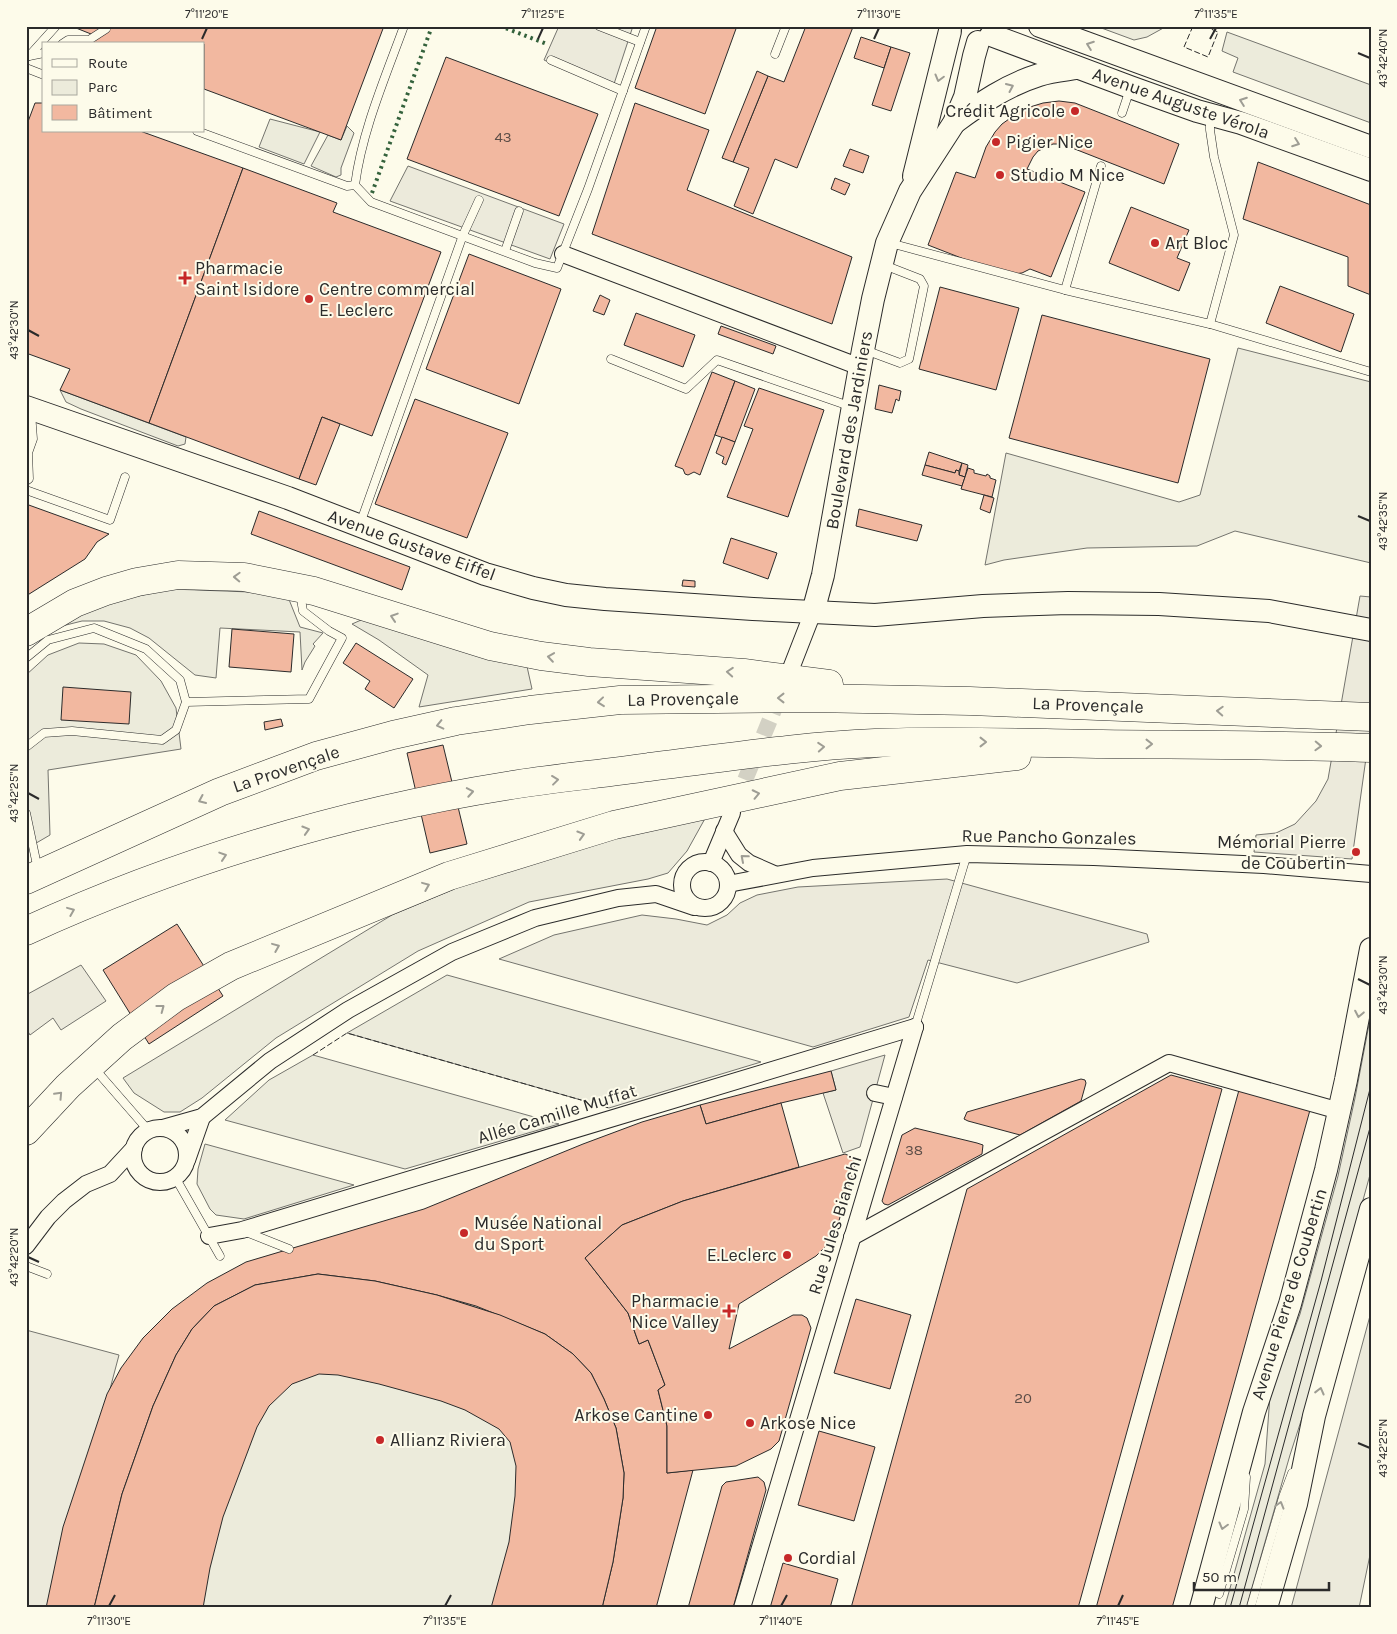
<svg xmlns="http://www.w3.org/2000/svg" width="1397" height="1634" font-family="Karla,sans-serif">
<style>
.green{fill:#ecebdb;stroke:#74746e}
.parking{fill:#eceadb;stroke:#74746e}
.building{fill:#f2b8a0;stroke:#2b2b2b}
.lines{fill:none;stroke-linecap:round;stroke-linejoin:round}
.street-tunnel{stroke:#d3d1c4;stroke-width:16;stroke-dasharray:16 8;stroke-linecap:butt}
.lane-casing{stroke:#2b2b2b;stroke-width:9}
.street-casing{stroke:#2b2b2b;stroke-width:18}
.secondary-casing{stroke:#2b2b2b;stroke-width:24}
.highway-casing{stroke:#2b2b2b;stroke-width:29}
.lane{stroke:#fdfbea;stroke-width:8}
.street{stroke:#fdfbea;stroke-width:16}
.secondary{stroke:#fdfbea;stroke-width:22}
.highway{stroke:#fdfbea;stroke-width:28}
.tram{stroke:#2b2b2b;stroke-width:1}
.hedge{stroke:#34623c;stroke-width:4;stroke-dasharray:2.5 4;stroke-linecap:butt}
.fence{stroke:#2b2b2b;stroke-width:1;stroke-dasharray:6 2.5;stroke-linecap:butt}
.oneway{stroke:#9e9d94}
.ticks{fill:none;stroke:#2b2b2b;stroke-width:2}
.poi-dot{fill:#c62828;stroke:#fdfbea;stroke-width:2}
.labels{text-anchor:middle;stroke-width:4;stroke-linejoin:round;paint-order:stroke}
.number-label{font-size:15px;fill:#5d4e48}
.street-label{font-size:18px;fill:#2b2b2b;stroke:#fdfbea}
.poi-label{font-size:18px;fill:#2b2b2b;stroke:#fdfbea;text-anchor:start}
.neatline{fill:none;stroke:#2b2b2b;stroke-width:2}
.ticks-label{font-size:12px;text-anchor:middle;fill:#2b2b2b}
</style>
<rect width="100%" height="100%" fill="#fdfbea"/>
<!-- green -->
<g class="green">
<path d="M1096 26H1167L1147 37 1134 40Z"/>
<path d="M1227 32 1371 85V123L1233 72 1238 58 1222 51Z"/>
<path d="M270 119 320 132 304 164 259 147Z"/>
<path d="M347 126 354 133 341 168V175L336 177 311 166 328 135 341 140Z"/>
<path d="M1238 348 1371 382V563L1235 531 1197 546 1087 548 1004 560 985 565 1006 453 1179 502 1200 495Z"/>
<path d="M60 390 186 437 185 444 178 446 81 409 66 402Z"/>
<path d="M171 589 250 592 288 597 300 627 323 633 313 644 315 646 305 662 302 670 300 632 220 628 216 678 195 675 149 638 130 628 104 621H82L58 627 100 604Z"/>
<path d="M368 617 526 662 532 689 419 707 428 675 379 640 352 624Z"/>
<path d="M79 643 104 644 136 655 161 681 176 708 181 749 48 770 50 835 26 849V675L48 655Z"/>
<path d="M707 815 687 851 668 873 648 879 529 902 418 951 276 1038 202 1098 180 1112H164L134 1093 123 1078 392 915 497 871 613 834Z"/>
<path d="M447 975 761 1062 609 1108 347 1033Z"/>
<path d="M1371 1014V1171L1310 1393 1290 1455 1246 1608 1225 1606 1265 1464 1270 1395 1300 1314 1338 1176 1355 1098Z"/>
<path d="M313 1055 559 1124 405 1169 225 1120 269 1080Z"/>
<path d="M205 1144 354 1185 244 1219 216 1215 210 1209 197 1184 198 1169Z"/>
<path d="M437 1295 500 1315 602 1608H94L153 1406Z"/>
</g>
<!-- parking -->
<g class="parking">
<path d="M559 26H633L612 90 544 60Z"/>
<path d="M408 166 564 224 550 259 390 201Z"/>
<path d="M1360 596 1371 597V722L1352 859 1254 852 1256 835 1276 833 1295 824 1316 801 1328 779Z"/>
<path d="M947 879 1147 934 1149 942 1017 983 928 960 909 1017 813 1047 499 959 554 935 642 915 676 919 707 925 727 915 740 903 757 895 798 887Z"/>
<path d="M81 965 106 1001 61 1030 53 1018 30 1035 26 1028V995Z"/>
<path d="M885 1055 860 1147 843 1153 823 1093 836 1090 831 1071Z"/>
<path d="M1371 1312V1550L1359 1608H1291Z"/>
<path d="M26 1330 119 1355 52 1608H26Z"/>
</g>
<!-- building -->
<g class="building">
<path d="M71 26H384L341 140 204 89V44H88L91 34Z"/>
<path d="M657 26H737L705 114 635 88Z"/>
<path d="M806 26 853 27 797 168 775 159 753 214 734 206 749 168 733 162 768 76 784 82Z"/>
<path d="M861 37 891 47 884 68 854 58Z"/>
<path d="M891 47 910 53 891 111 872 105Z"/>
<path d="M446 57 598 114 559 216 407 159Z"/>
<path d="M757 71 768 76 733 162 722 158Z"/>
<path d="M1059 101 1075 103 1179 144 1164 184 1062 144H1053L1038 151 1033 157 1027 169 1085 192 1051 277 1030 269 1022 273 1012 274 992 270 928 245 956 172 975 178 986 147 995 132 1002 124 1016 114 1030 107 1043 103Z"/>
<path d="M35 103H44V131H140L243 168 149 423 60 390 70 369 26 353V127Z"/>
<path d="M635 103 709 130 687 190 852 257 832 324 592 234Z"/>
<path d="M850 149 869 156 863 173 843 166Z"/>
<path d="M1258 162 1371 205V295L1348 286V257L1243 219Z"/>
<path d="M243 168 337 203 333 212 441 252 372 436 322 417 299 479 149 423Z"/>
<path d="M835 178 850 184 845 195 831 189Z"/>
<path d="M1131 207 1189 230 1177 258 1190 263 1179 291 1109 263Z"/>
<path d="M469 254 561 289 519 404 426 369Z"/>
<path d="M1280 286 1354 314 1341 352 1266 323Z"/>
<path d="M940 287 1019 308 996 390 919 369Z"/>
<path d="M600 295 610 300 604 315 593 311Z"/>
<path d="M636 313 695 335 683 367 624 345Z"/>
<path d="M1042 315 1210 359 1178 483 1009 438Z"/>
<path d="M721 326 776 346 773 354 718 334Z"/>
<path d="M712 372 735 381 700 475 694 472 688 475 685 474 683 469 675 466Z"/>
<path d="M735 381 755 389 735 442 715 435Z"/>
<path d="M879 385 901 391 899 401 896 399 892 413 875 409Z"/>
<path d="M759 388 824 410 788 517 727 497 753 429 744 426Z"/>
<path d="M415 399 508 433 467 538 375 504Z"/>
<path d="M322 417 340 424 316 485 299 479Z"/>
<path d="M722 437 735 442 726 465 722 463 724 457 716 453Z"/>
<path d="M929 452 962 463 959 471 956 470 955 473 925 465Z"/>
<path d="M962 463 968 465 965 477 959 475Z"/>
<path d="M925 465 955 473 956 470 959 471V475L965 477 962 486 922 475Z"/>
<path d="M968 468 974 470V473L986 476 987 474 990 476V478L996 480 992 497 961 489Z"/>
<path d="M984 495 994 498 990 513 980 509Z"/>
<path d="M26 504 109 534 97 542 85 559 26 596Z"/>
<path d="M859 509 922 525 917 541 856 526Z"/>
<path d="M259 511 410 567 402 590 251 534Z"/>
<path d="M731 538 777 553 768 579 723 563Z"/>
<path d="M683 580 695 581V587L682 586Z"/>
<path d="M232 629 294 634 291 672 229 667Z"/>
<path d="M356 643 413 679 394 708 365 689 370 681 343 663Z"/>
<path d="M63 687 131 692 129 724 61 720Z"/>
<path d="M281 719 283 726 265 730 264 722Z"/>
<path d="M443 745 467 844 430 853 407 753Z"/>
<path d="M177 924 223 996 149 1044 103 970Z"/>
<path d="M831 1071 836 1090 781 1103 706 1124 700 1105Z"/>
<path d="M1171 1075 1222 1089 1078 1608H851L967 1189Z"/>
<path d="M1081 1079 1085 1080 1086 1083 1081 1101 1020 1135 968 1121 964 1119 967 1112Z"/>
<path d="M1239 1090 1310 1110 1172 1608H1096Z"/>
<path d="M781 1103 799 1167 683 1201 622 1225 585 1258 628 1313 639 1344 648 1340 665 1385 658 1390 667 1426V1473L693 1470 656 1608H602L613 1562 623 1498 624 1473 616 1428 604 1399 591 1373 573 1354 545 1334 476 1306 437 1295 375 1281 318 1274 255 1285 214 1306 192 1329 176 1355 153 1406 122 1494 94 1608H46L63 1527 107 1394 121 1368 143 1338 172 1309 207 1283 246 1262 424 1209 583 1144 642 1122 700 1105 706 1124Z"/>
<path d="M915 1128 977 1143 983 1145 982 1154 888 1205 884 1204 882 1201 902 1135Z"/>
<path d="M845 1154 852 1157 855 1165 836 1231 831 1241 816 1256 739 1304 729 1349 793 1315H802L807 1318 811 1328 779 1441 771 1449 736 1466 667 1473V1426L658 1390 665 1385 648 1340 639 1344 628 1313 585 1258 622 1225 683 1201Z"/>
<path d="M318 1274 375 1281 437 1295 500 1315 545 1334 573 1354 591 1373 604 1399 616 1428 624 1473 623 1498 613 1562 602 1608H491L509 1542 515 1496 516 1466 510 1442 499 1429 465 1410 441 1401 379 1384 338 1375 319 1374 292 1384 269 1406 257 1427 223 1517 210 1568 203 1608H94L122 1494 153 1406 176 1355 192 1329 214 1306 255 1285Z"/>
<path d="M856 1299 911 1315 890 1389 834 1373Z"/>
<path d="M819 1431 875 1447 854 1521 798 1505Z"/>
<path d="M758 1477 764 1482 766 1490 733 1608H688L722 1486 726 1482Z"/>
<path d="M783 1563 838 1579 830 1608H770Z"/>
</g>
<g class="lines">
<!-- street-tunnel -->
<path class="street-tunnel" d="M736 802 781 693"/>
<!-- lane casing -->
<g class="lane-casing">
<g id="lane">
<path d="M599 26 640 42"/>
<path d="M62 44 68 40H89L106 29"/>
<path d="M775 54 786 26"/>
<path d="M29 56 44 53"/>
<path d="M26 57 29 56 56 26"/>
<path d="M551 60 623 91"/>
<path d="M26 68 44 75"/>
<path d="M1122 113 1130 89"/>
<path d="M197 131 347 186 355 185"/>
<path d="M355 185 371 202 535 263 557 268 588 189 646 26"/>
<path d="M355 185C362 131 385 78 404 26"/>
<path d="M890 243 1065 290 1210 324 1234 235 1214 157 1210 130V116"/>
<path d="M505 251 519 211"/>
<path d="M1065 290 1101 166"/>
<path d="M1210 324 1371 372"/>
<path d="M865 350 900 363 909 359 924 286 920 279 884 265"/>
<path d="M611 359 686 389 717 360 852 407"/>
<path d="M26 481 29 479 28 453 33 439 31 413"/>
<path d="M26 490 110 520 125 477"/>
<path d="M360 524 463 235 479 200"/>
<path d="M26 658 48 640 94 628 146 649 180 680 186 702 176 730 162 740 72 731 44 733 26 747"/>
<path d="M186 702 309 699 342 638 329 631 303 611 300 593"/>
<path d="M26 813 38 870"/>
<path d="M915 1027 967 854"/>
<path d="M94 1068 148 1130"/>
<path d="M175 1177 220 1256"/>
<path d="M246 1232 289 1249"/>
<path d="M26 1266 47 1274"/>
<path d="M1219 1594 1244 1509 1246 1477"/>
<path d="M1252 1603 1283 1497 1292 1473"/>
</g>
</g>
<!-- street casing -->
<g class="street-casing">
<g id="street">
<path d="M563 254 860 367"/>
<path d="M790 671 813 612"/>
<path d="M724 831 739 855 749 863 774 874"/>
<circle cx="705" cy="885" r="23"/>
<path d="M711 863 732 813"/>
<path d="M728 884 813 868 967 854 1094 857 1264 865 1371 874"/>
<path d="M875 1093 894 1097"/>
<path d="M163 1128 202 1117 270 1061 348 1010 452 952 535 918 618 898 656 894 694 907"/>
<circle cx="160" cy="1155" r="27"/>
<path d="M187 1160 202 1117"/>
<path d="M209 1236 242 1230 915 1027"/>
<path d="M852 1237 1169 1063 1329 1108"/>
<path d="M26 1246 48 1217 64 1201 86 1184 110 1174 134 1148"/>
<path d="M742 1608 915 1027"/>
</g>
</g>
<!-- secondary casing -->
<g class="secondary-casing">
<g id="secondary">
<path d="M1040 26 1371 147"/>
<path d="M991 35 1130 87 1197 111 1241 123 1371 170"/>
<path d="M955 122C981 103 1007 85 1039 75 1051 71 1064 70 1077 68"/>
<path d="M914 176 950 31"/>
<path d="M26 407 288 498 485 574 533 588 566 595 605 599 753 609 875 615 983 606 1068 603 1159 604 1269 611 1371 630"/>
<path d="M813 612 823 575 863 350 873 299 887 243 910 191 954 123 965 97 974 56 978 42"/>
<path d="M1201 1608 1254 1412 1290 1304 1326 1170 1346 1080 1371 949"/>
<path d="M1266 1608 1296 1504 1314 1416 1371 1209"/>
</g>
</g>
<!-- highway casing -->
<g class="highway-casing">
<g id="highway">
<path d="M26 632 75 603 106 591 137 582 178 575 244 577 314 591 490 646 541 656 589 662 744 673 829 684"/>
<path d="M26 880 220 792 316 756 393 735 456 721 530 710 620 700 811 698 970 701 1371 717"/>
<path d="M26 931C177 862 342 812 506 786 553 778 602 774 649 767 724 758 799 746 875 743 951 740 1027 743 1102 744 1192 745 1281 745 1371 748"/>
<path d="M26 1131 68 1086 122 1037 176 997 231 966 449 876 614 825 840 776 1017 756"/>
</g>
</g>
<!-- lane -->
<use href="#lane" class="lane"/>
<!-- street -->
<use href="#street" class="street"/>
<!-- secondary -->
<use href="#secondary" class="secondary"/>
<!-- highway -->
<use href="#highway" class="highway"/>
<!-- tram -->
<g class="tram">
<path d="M1230 1608 1321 1281 1371 1085"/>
<path d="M1239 1608 1371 1124"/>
</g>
<!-- hedge -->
<g class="hedge">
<path d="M500 26 547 44"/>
<path d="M372 193 432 26"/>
</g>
<!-- fence -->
<g class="fence">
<path d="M1193 26 1184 47 1208 57 1218 32 1204 26"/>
<path d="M313 1055 347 1033 609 1108"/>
</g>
</g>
<!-- one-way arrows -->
<defs><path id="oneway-chevron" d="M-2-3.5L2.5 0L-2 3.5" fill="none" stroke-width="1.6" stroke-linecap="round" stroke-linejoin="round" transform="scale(1.25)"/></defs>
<g class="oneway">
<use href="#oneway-chevron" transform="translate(1090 45) rotate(-160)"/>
<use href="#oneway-chevron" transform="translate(939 78) rotate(105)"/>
<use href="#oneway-chevron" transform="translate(1010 87) rotate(-24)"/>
<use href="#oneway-chevron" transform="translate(1243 101) rotate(-160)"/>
<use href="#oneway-chevron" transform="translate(1296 143) rotate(20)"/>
<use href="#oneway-chevron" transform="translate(237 577) rotate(-178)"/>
<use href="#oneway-chevron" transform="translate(394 617) rotate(-162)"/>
<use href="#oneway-chevron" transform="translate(551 657) rotate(-172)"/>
<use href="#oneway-chevron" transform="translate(730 672) rotate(-176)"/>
<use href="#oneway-chevron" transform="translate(781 698) rotate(180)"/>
<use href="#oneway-chevron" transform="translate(601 702) rotate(174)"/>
<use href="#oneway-chevron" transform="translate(1220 711) rotate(-177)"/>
<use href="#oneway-chevron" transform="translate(440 725) rotate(167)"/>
<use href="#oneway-chevron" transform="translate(983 742)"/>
<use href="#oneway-chevron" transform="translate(1149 744)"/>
<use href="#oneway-chevron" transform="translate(1318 746) rotate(2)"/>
<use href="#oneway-chevron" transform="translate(821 747) rotate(-4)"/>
<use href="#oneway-chevron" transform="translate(555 780) rotate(-7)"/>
<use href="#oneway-chevron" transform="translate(470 792) rotate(-10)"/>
<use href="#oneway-chevron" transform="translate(756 794) rotate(-12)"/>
<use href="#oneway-chevron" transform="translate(202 800) rotate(156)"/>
<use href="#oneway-chevron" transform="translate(306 830) rotate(-17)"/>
<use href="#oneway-chevron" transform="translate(581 835) rotate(-17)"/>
<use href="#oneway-chevron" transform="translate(223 856) rotate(-18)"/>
<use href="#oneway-chevron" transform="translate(744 858) rotate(-139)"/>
<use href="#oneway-chevron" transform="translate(426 886) rotate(-22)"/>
<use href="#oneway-chevron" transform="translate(71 911) rotate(-22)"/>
<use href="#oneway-chevron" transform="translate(276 947) rotate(-22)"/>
<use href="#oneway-chevron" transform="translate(161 1008) rotate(-37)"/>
<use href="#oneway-chevron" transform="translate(1359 1014) rotate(101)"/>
<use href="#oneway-chevron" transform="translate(59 1095) rotate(-47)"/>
<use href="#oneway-chevron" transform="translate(1320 1391) rotate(-76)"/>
<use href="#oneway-chevron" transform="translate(1280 1505) rotate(-74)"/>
<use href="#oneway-chevron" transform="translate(1223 1526) rotate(105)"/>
</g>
<!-- ticks -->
<path class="ticks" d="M202 39 207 28M538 39 543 28M874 39 879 28M1210 39 1216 28M1358 53 1370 58M28 330 39 336M1358 516 1370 521M28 793 39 799M1358 979 1370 985M28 1257 39 1262M1358 1443 1370 1448M109 1606 115 1595M445 1606 451 1595M781 1606 787 1595M1118 1606 1123 1595"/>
<!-- markers -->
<g class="poi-dot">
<circle cx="1075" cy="111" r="5"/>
<circle cx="996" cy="142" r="5"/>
<circle cx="1000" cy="175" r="5"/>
<circle cx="1155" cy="243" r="5"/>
<path d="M182.5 270.5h5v5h5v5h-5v5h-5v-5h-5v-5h5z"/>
<circle cx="309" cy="299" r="5"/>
<circle cx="1356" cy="852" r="5"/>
<circle cx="464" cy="1233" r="5"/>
<circle cx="787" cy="1255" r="5"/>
<path d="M726.5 1303.5h5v5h5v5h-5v5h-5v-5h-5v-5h5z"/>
<circle cx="708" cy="1415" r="5"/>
<circle cx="750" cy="1423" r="5"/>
<circle cx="380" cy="1440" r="5"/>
<circle cx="788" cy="1558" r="5"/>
</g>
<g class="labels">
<!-- number labels -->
<g class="number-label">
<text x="503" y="142">43</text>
<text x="914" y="1155">38</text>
<text x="1023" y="1403">20</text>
</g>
<!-- street labels -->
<g class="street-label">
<text transform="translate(1181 103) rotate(19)" y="6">Avenue Auguste Vérola</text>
<text transform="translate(849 430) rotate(-80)" y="6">Boulevard des Jardiniers</text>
<text transform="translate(412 545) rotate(20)" y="6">Avenue Gustave Eiffel</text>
<text transform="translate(683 699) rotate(-1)" y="6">La Provençale</text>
<text transform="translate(1088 705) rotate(2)" y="6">La Provençale</text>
<text transform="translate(286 769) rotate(-19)" y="6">La Provençale</text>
<text transform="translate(1049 837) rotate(1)" y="6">Rue Pancho Gonzales</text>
<text transform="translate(557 1114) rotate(-17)" y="6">Allée Camille Muffat</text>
<text transform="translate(835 1225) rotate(-73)" y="6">Rue Jules Bianchi</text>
<text transform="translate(1289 1294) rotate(-73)" y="6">Avenue Pierre de Coubertin</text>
</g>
<!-- poi labels -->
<g class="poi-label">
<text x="1065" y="117" text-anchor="end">Crédit Agricole</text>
<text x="1006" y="148">Pigier Nice</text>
<text x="1010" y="181">Studio M Nice</text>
<text x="1165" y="249">Art Bloc</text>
<text x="195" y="274">Pharmacie<tspan x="195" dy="21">Saint Isidore</tspan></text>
<text x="319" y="295">Centre commercial<tspan x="319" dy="21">E. Leclerc</tspan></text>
<text x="1346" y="848" text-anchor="end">Mémorial Pierre<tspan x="1346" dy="21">de Coubertin</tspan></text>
<text x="474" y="1229">Musée National<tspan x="474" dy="21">du Sport</tspan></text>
<text x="777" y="1261" text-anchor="end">E.Leclerc</text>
<text x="719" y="1307" text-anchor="end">Pharmacie<tspan x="719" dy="21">Nice Valley</tspan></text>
<text x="698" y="1421" text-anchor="end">Arkose Cantine</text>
<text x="760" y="1429">Arkose Nice</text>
<text x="390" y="1446">Allianz Riviera</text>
<text x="798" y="1564">Cordial</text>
</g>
</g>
<!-- border -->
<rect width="1397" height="1634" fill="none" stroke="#fdfbea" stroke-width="55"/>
<!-- legend -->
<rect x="42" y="42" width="162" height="90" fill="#fdfbea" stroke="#a9a89e"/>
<rect x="52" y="59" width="25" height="8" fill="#fdfbea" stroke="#a9a89e"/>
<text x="88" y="68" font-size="15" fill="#2b2b2b">Route</text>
<rect x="52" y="80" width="25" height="15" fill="#ecebdb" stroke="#a9a89e"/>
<text x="88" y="92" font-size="15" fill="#2b2b2b">Parc</text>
<rect x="52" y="105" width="25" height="15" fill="#f2b8a0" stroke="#a9a89e"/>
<text x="88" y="118" font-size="15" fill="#2b2b2b">Bâtiment</text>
<!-- scale -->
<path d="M1194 1582v8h135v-8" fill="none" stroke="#2b2b2b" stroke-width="2.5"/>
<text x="1202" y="1582" font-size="15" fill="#2b2b2b" stroke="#fdfbea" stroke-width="4" paint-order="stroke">50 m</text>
<rect x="28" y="28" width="1342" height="1578" class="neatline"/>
<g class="ticks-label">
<text x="207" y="18">7°11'20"E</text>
<text x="543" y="18">7°11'25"E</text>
<text x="879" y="18">7°11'30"E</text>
<text x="1216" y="18">7°11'35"E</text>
<text transform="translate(1383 58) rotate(-90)" y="4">43°42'40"N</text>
<text transform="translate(14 330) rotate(-90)" y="4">43°42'30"N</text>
<text transform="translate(1383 521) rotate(-90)" y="4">43°42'35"N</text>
<text transform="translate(14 793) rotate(-90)" y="4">43°42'25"N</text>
<text transform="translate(1383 985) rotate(-90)" y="4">43°42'30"N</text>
<text transform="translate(14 1257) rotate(-90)" y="4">43°42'20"N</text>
<text transform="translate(1383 1448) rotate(-90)" y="4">43°42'25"N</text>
<text x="109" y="1625">7°11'30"E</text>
<text x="445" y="1625">7°11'35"E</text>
<text x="781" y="1625">7°11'40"E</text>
<text x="1118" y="1625">7°11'45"E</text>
</g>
</svg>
